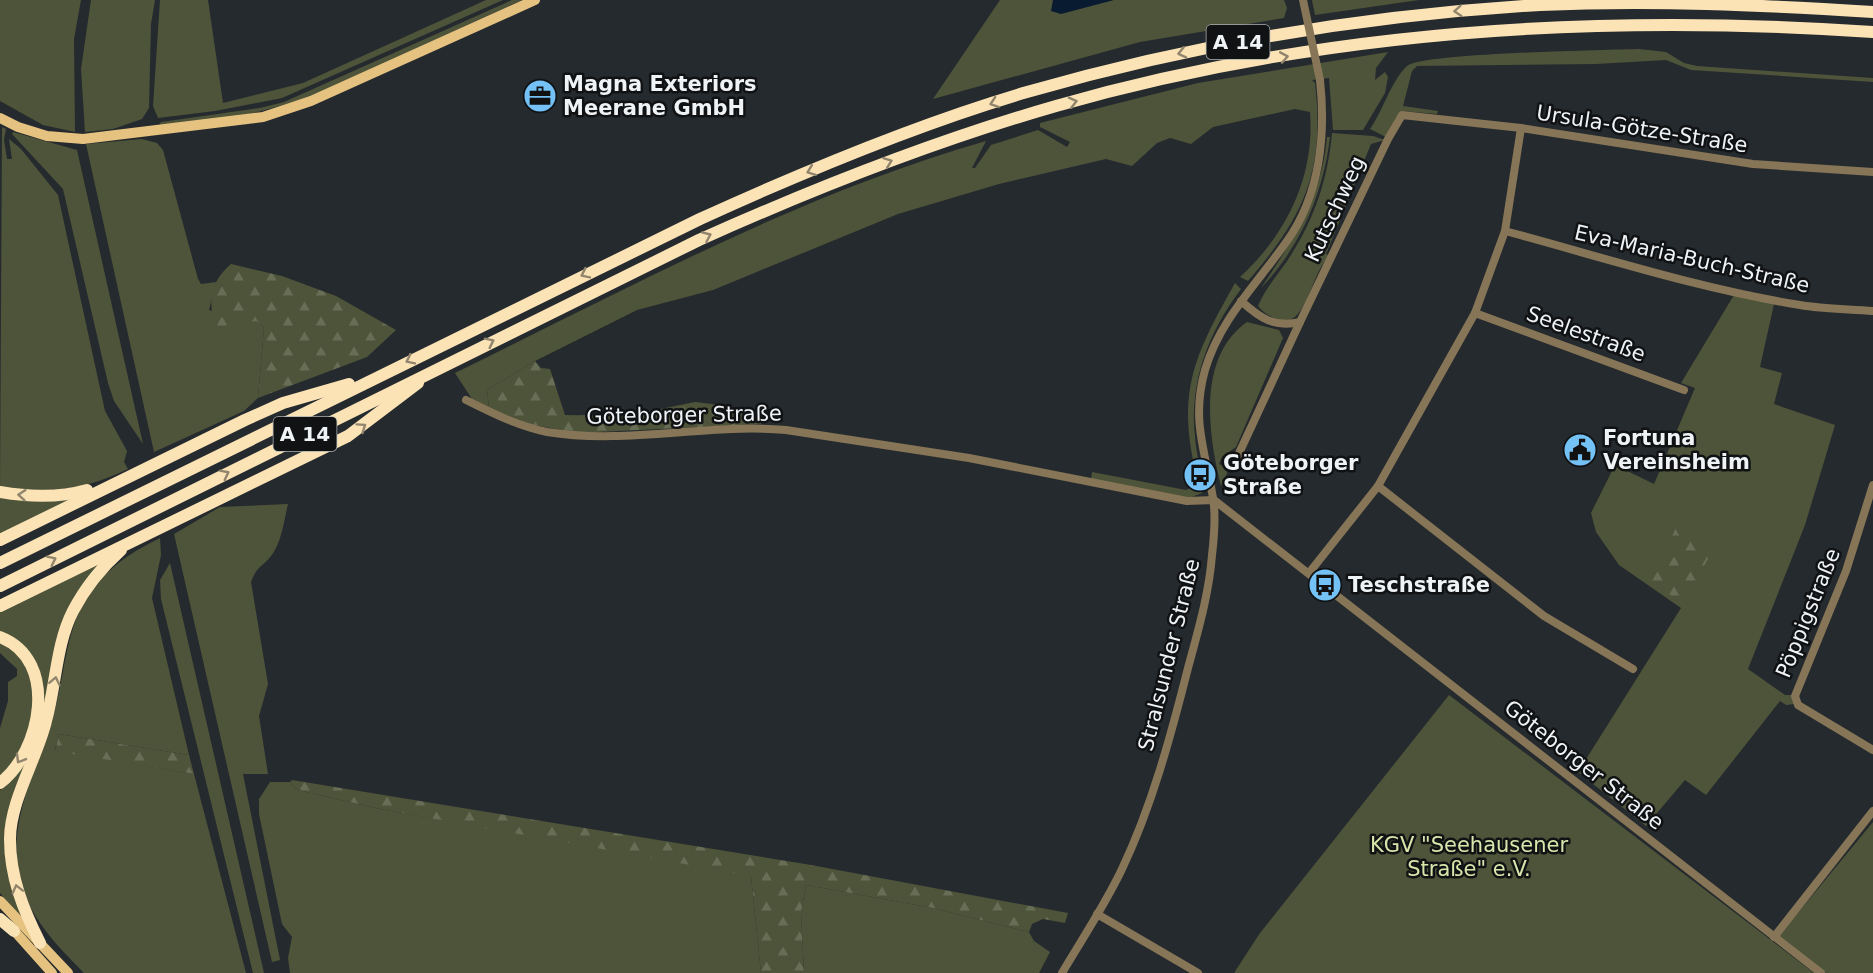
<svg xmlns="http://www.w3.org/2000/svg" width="1873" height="973" font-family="'DejaVu Sans',sans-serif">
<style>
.green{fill:#4e5439}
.forest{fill:url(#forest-firs)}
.water{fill:#081b30}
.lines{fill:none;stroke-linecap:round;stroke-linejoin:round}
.minor{stroke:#867557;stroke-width:8}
.major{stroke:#e5c280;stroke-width:10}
.highway{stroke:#fce3b6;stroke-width:12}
.minor-bridge{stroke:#867557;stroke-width:8}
.oneway{stroke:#92856d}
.labels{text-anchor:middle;stroke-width:5;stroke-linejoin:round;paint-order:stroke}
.shield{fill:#101214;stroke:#adb0b2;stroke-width:1.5}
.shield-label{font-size:20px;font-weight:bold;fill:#f0f3f6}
.poi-label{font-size:21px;font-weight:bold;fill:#f0f3f6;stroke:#101214;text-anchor:start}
.street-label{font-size:21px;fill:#f0f3f6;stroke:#101214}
.park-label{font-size:21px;fill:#d8e6ab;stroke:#101214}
</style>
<defs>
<pattern id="forest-firs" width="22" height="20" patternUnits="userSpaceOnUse" patternTransform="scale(1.5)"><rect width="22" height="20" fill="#4e5439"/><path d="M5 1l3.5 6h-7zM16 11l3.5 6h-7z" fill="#686d56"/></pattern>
</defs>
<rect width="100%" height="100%" fill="#252a2e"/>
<!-- green -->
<g class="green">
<path d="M0 0H81L74 39 75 132 43 125 0 101Z"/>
<path d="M91 0H155L151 24 149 108 142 119 113 129 85 132 81 69Z"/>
<path d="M160 0H208L223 103 303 83 486 0H503L282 98 215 111 158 118 153 106Z"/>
<path d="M512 0H522L305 99 250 114 158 127 161 122 260 108 284 102Z"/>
<path d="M1000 0H1284L1287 8 1284 18 1140 42 933 99Z"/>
<path d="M1312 0H1419L1315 15Z"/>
<path d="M1639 49 1666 52 1684 63 1697 66 1873 78V82L1691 70 1666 60 1596 64 1417 66 1412 71 1403 106 1438 111 1437 114 1402 111 1395 119 1386 137 1370 129C1383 111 1391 81 1407 66 1422 53 1608 50 1639 49Z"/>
<path d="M1388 52 1376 68 1375 80 1385 72 1388 77 1385 93 1363 130H1333L1329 78 1312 80 1315 83C1325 171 1305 215 1248 281L1240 277C1287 234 1315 176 1310 112L1295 109 1213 127 1191 144 1170 138 1157 143 1132 166 1106 159 999 184 898 214 713 290 637 310 535 361 487 390 489 408 472 399 455 373C629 288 800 194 986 141L972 168H975L991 145 1038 130 1067 147 1070 142 1040 127V123L1198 83Z"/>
<path d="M2 127 6 129 4 140 7 159H12L9 139 21 149 58 195 105 411 127 451 124 462 128 469C76 493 56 491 0 488Z"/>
<path d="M13 132 77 150 143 444 114 401 108 383 63 189 12 134Z"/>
<path d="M1332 133 1373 136 1385 140 1371 144 1326 254 1331 256C1311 268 1308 327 1281 320 1271 317 1264 314 1258 306 1266 286 1280 273 1291 255 1315 217 1328 178 1332 133Z"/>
<path d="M1327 137H1330C1323 194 1301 246 1261 288 1293 240 1322 197 1327 137Z"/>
<path d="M142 139 157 143 163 150 198 279 201 284 216 282 209 310 256 321 264 328 258 398 244 411 154 452 86 144Z"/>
<path d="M1235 283 1241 289C1209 331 1189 382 1195 436 1196 453 1201 470 1204 487L1202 493 1189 498 1091 479 1092 472 1186 490 1195 486 1197 477C1176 392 1194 356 1235 283Z"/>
<path d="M1734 295 1774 304 1760 367 1782 373 1774 404 1835 425 1805 525 1748 669 1785 695H1792L1794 704 1786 705 1780 701 1706 795 1685 780 1646 826 1578 772 1681 608 1619 565 1596 532 1591 513 1615 465 1654 484 1695 388 1681 383Z"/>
<path d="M1247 322 1279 330 1283 338 1236 447 1222 457 1219 464 1229 469 1221 486C1208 434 1197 357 1247 322Z"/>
<path d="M0 496 74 499 0 534Z"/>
<path d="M288 504C284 520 282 542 271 556 262 568 258 564 251 582L268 684 259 716 268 774H243L280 960 272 962 174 534 220 507Z"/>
<path d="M160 538 161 555 152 598 189 755 59 734 55 750 194 774 246 973H84C56 944 28 917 19 876 7 817 39 768 54 713 66 671 65 625 93 589 112 564 134 551 160 538Z"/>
<path d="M105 558 82 589 47 707 13 805 21 918 0 893V790L9 782 43 689 0 633V611Z"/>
<path d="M170 563 264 973H253L161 599 160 580Z"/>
<path d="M0 641 24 660 37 700 21 752 0 780V728L8 701V682L17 676V669L0 653Z"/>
<path d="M1449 695 1814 973H1234L1260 933Z"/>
<path d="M270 782H290L295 788 306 792 380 809 741 872 751 876 761 973H290L288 958 292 937 282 924 259 814V799Z"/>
<path d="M1873 822V973H1826L1779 936Z"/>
<path d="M806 885 933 908 1029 932 1034 941 1050 952 1039 973H804L801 913Z"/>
</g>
<!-- forest -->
<g class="forest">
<path d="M231 264 282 276 336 296 396 330 367 357 258 398 264 328 256 321 217 327C206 302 211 281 231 264Z"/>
<path d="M535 361 541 368 550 369 565 415 626 416 695 402 720 405 763 416 761 424 578 433 528 424 489 408 487 390Z"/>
<path d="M1678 523 1716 543 1684 605 1652 581Z"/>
<path d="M59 734 189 755 194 774 55 751Z"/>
<path d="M292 780 811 865 1068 913 1065 923 1043 919 1032 924 1029 932 933 908 806 885 801 913 804 973H761L751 876 380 809 306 792 295 788 290 782Z"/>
</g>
<!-- water -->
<path class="water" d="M1053 0H1114L1061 14 1051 11Z"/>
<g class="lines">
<!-- minor -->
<g class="minor">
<path d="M1505 231C1602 257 1700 289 1800 305 1823 309 1849 309 1873 311"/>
<path d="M1241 301C1260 318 1274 328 1300 322L1388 139 1402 115 1521 128 1753 164 1873 172"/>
<path d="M1475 313 1684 390"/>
<path d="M466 400C492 413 518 426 547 432 626 445 707 423 786 430L969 458 1187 501 1214 500 1821 973"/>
<path d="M1234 464 1300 322"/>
<path d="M1873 485 1846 571 1795 696 1798 705 1873 750"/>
<path d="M1378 486 1544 616 1633 669"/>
<path d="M1309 573 1378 486 1475 313 1505 231 1521 128"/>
<path d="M1097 914 1198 973"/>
<path d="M1774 937 1873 811"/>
<path d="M1062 973C1082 939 1105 905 1122 869 1152 806 1171 735 1188 668 1198 631 1209 594 1212 555 1214 538 1216 515 1213 498 1205 450 1191 420 1205 370 1220 319 1257 284 1287 241 1320 195 1326 135 1320 80"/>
</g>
<!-- major -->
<g class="major">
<path d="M0 118 18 127 47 136 83 139 263 117 311 101 535 0"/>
<path d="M0 901 68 973"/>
<path d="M10 926 52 973"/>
</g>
<!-- highway -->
<g class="highway">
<path d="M0 492C29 497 59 498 87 490"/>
<path d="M0 540 245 420 283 403 349 384"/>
<path d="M0 563 700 219C803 172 918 124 1027 92 1194 44 1367 15 1540 5 1651 0 1762 5 1873 12"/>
<path d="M0 586 699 240C815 188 934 141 1056 106 1322 30 1599 13 1873 32"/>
<path d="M0 606 348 436 418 383"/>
<path d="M0 637C60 660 41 752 0 783"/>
<path d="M0 919 14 931"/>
<path d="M40 943C23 909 10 877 10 839 10 801 37 758 46 721 56 685 56 644 73 611 85 588 102 567 121 550"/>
</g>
<!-- minor-bridge -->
<path class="minor-bridge" d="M1303 0 1320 80"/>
</g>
<!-- one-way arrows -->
<defs><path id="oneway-chevron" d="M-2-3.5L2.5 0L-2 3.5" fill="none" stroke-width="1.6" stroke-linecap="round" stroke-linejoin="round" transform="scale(1.5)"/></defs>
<g class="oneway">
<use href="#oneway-chevron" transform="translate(1458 11) rotate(175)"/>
<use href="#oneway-chevron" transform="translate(1182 53) rotate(167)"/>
<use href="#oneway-chevron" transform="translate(1284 57) rotate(-10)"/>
<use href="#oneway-chevron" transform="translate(1073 102) rotate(-14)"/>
<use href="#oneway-chevron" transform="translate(994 103) rotate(161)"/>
<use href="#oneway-chevron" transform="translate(888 162) rotate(-21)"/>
<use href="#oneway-chevron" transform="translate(811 171) rotate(159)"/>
<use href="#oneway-chevron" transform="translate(707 236) rotate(-24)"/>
<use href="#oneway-chevron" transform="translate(585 274) rotate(154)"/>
<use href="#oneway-chevron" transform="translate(490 342) rotate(-26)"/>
<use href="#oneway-chevron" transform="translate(410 360) rotate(154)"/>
<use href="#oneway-chevron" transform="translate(362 427) rotate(-35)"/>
<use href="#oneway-chevron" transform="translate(225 474) rotate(-27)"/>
<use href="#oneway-chevron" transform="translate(22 495) rotate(-175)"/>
<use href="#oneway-chevron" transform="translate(52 560) rotate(-26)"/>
<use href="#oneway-chevron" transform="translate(55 681) rotate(-78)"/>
<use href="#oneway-chevron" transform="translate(20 759) rotate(120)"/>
<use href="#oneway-chevron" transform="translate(17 889) rotate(-104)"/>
</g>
<!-- icons -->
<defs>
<g id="office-disc" transform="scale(1.725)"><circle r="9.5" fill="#73c1f5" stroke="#101214"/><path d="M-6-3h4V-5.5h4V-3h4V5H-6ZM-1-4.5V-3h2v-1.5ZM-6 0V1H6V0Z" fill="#111"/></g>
<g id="civic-disc" transform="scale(1.725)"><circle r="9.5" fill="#73c1f5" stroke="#101214"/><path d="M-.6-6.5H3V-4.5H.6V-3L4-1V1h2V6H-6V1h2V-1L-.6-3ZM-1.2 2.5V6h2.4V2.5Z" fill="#111"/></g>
<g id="bus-disc" transform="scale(1.725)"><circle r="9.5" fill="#73c1f5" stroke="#101214"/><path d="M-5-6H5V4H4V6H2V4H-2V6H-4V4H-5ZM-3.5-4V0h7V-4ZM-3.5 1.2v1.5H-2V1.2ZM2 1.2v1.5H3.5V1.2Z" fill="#111"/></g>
</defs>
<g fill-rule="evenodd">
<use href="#office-disc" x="540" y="96"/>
<use href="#civic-disc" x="1580" y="450"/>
<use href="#bus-disc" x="1200" y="475"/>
<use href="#bus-disc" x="1325" y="585"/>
</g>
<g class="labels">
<!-- shield labels -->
<g class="shield">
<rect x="1206.5" y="25" width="63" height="34" rx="4.5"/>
<rect x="273.5" y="417" width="63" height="34" rx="4.5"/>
</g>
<g class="shield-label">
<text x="1238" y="49">A 14</text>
<text x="305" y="441">A 14</text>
</g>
<!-- poi labels -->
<g class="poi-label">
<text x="563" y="91">Magna Exteriors<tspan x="563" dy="24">Meerane GmbH</tspan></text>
<text x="1603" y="445">Fortuna<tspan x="1603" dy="24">Vereinsheim</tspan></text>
<text x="1223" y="470">Göteborger<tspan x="1223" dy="24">Straße</tspan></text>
<text x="1348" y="592">Teschstraße</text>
</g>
<!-- street labels -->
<g class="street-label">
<text transform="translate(1642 129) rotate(9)" y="7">Ursula-Götze-Straße</text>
<text transform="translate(1335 209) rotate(-65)" y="7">Kutschweg</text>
<text transform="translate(1692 259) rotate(13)" y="7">Eva-Maria-Buch-Straße</text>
<text transform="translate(1586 334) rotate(20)" y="7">Seelestraße</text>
<text transform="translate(684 415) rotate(-1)" y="7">Göteborger Straße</text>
<text transform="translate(1808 613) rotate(-68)" y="7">Pöppigstraße</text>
<text transform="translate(1169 655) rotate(-76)" y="7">Stralsunder Straße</text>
<text transform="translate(1584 765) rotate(38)" y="7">Göteborger Straße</text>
</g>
<!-- park labels -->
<g class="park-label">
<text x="1469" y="852">KGV "Seehausener<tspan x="1469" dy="24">Straße" e.V.</tspan></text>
</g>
</g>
</svg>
